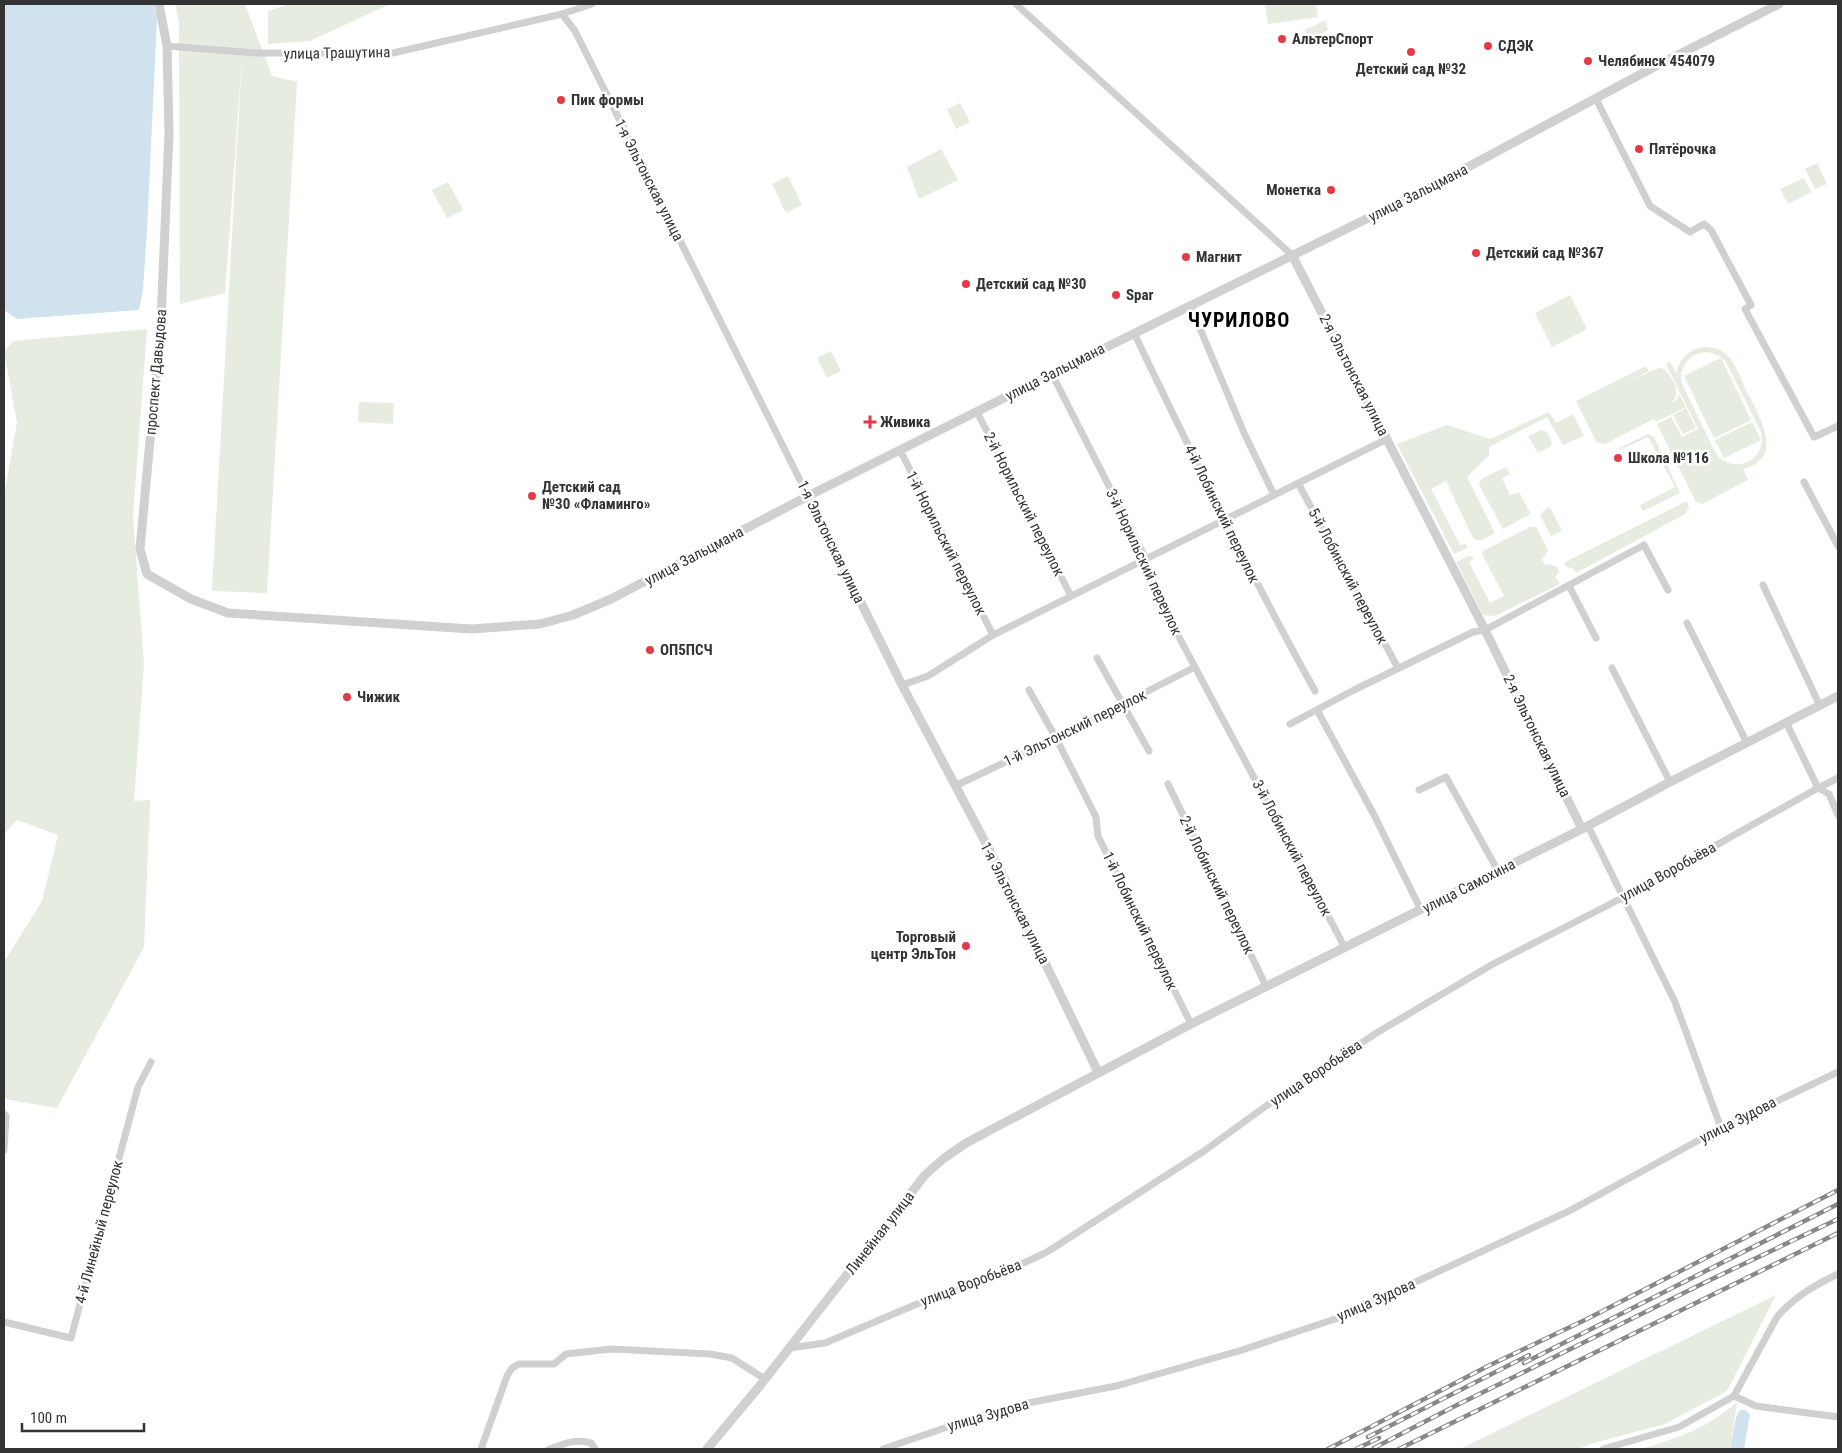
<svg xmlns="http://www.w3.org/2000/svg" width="1842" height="1453" font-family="'Roboto Condensed',sans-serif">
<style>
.green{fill:#e6ecdf;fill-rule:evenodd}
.water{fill:#cfe2ee}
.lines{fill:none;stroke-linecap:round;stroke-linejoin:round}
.minor{stroke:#d0d0d0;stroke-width:7}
.tertiary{stroke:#d0d0d0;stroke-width:9}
.rail-casing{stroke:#888;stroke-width:4.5}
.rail{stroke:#fff;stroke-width:2.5;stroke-dasharray:8;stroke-linecap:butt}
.poi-dot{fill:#e63946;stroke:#fff;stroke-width:2}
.labels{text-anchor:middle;stroke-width:5;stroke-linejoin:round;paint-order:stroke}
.poi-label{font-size:15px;font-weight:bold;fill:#333;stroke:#fff;text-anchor:start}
.street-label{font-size:15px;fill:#333;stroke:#fff}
.district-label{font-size:20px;font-weight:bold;letter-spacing:1px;fill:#000;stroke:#fff}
</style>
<rect width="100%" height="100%" fill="#fff"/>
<!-- green -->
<g class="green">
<path d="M175 4H245L272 76 297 82 267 593 212 591 242 58 225 293 180 304 179 23Z"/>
<path d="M290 4H390L310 41 268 44V11Z"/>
<path d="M1265 4H1316L1318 17 1268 24Z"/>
<path d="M1326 20 1328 30 1307 41 1305 30Z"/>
<path d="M960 103 970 122 956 129 947 109Z"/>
<path d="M941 149 958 180 919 199 907 167Z"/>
<path d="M1817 163 1827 184 1815 189 1805 169Z"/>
<path d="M788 176 802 205 786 213 772 184Z"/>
<path d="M1804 178 1811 192 1788 204 1780 189Z"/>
<path d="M448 182 463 210 447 218 432 190Z"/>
<path d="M1570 295 1587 329 1552 347 1535 313Z"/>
<path d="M147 329 133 516 144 664 134 801 150 800 144 947 57 1108 4 1099V962L42 901 58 835 17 820 4 834V496L17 422 4 352 13 341Z"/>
<path d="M1704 347C1712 347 1720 349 1726 354 1736 363 1741 380 1747 392 1759 416 1786 458 1743 469L1748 480 1702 504 1696 502 1657 424 1671 417 1682 437 1698 429 1666 364 1670 362 1676 373C1680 358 1689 349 1704 347ZM1708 352 1720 356 1726 362 1761 432C1768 460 1734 476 1716 454L1682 384C1678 367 1690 352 1708 352Z"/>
<path d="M831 351 841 371 827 378 817 358Z"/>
<path d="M1721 358 1751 420 1714 438 1684 376Z"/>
<path d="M1646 366 1649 371 1628 381 1659 368 1664 369C1673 377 1682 393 1672 402L1677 400 1679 394 1686 407 1656 422 1654 419 1605 444 1597 443 1576 401Z"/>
<path d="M359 402 394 403 393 424 358 422Z"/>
<path d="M1686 408 1696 428 1683 434 1673 415Z"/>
<path d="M1549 412 1556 423 1573 414 1584 436 1563 445 1547 417 1489 447V455L1467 477 1495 533C1488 537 1480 543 1473 538L1446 481 1431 489 1460 545 1465 544 1467 545V548L1454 554 1397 444 1447 425 1490 439Z"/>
<path d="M1752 422 1761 440 1724 458 1715 440Z"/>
<path d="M1541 430 1547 432 1552 443 1550 447 1538 453 1528 436Z"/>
<path d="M1648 434 1654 437 1680 493 1643 511 1640 505 1675 487 1648 437 1620 450 1619 448Z"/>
<path d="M1506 467 1510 474 1502 478 1510 495 1519 492 1530 513 1529 515 1503 529 1479 485 1481 479Z"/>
<path d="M1687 501 1689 508 1685 514 1576 573 1574 569 1565 566V562Z"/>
<path d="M1550 507 1562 531 1551 536 1540 515 1543 511Z"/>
<path d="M1530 527H1535L1537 529 1548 550 1545 556 1541 558 1545 565 1549 564 1557 567 1559 572 1555 577 1560 584 1495 616 1483 615 1456 562 1469 556 1473 557V559L1469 562 1490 603 1504 596 1482 554 1483 551Z"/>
<path d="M1776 1295 1727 1391 1665 1424 1590 1444 1579 1449H1460Z"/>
<path d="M1737 1402 1730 1449H1641C1678 1438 1708 1428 1737 1402Z"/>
</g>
<!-- water -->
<g class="water">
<path d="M4 4H154L157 18 147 230 143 290 139 310 17 319 4 310Z"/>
<path d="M1740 1410H1745L1750 1414 1744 1449H1730L1736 1417Z"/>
</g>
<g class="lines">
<!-- minor -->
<g class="minor">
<path d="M1016 4 1292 255"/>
<path d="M562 14 575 31 808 496"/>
<path d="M167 46 256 53H393L562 14 592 4"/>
<path d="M1596 99 1650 206 1690 232 1704 224 1711 230 1751 305 1745 309 1814 437 1838 426"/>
<path d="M1190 305 1245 435 1274 495"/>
<path d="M1134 333C1192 454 1250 574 1315 691"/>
<path d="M1052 374 1146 559 1145 572C1210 698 1279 822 1345 948"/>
<path d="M977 412 1071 596"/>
<path d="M900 450 993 635"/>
<path d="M1804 482 1838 546"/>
<path d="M1298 483 1398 668"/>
<path d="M1763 585 1820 706"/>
<path d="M1569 586 1596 638"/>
<path d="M1687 623 1747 743"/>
<path d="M1097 658 1149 751"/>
<path d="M1612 668 1670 782"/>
<path d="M902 685 928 676 993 635 1387 439"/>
<path d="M1029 690 1056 738 1096 817 1098 836 1191 1024"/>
<path d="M1317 710 1373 813 1421 910"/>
<path d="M1786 722 1818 788 1829 794 1838 815"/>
<path d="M1290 724 1354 690 1473 632 1485 630 1644 545 1668 590"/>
<path d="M1168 784 1266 986"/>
<path d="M955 786 1056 738 1195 667"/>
<path d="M1419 790 1446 777 1498 871"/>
<path d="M1588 826 1675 1002 1721 1128"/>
<path d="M4 1114 6 1116 4 1150"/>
<path d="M4 1322 71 1338 138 1087 151 1062"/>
<path d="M789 1348 825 1343 917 1304 1011 1269 1047 1252 1204 1151 1266 1106 1378 1032 1493 964 1624 897 1818 788 1838 778"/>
<path d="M1734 1396 1756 1406 1838 1417"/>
<path d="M481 1449 507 1376 512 1368 519 1364H554L566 1354 611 1349 710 1354 732 1358 765 1379"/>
<path d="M549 1449C563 1444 576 1438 591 1443L595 1449"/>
<path d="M883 1449 965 1421 1028 1403 1116 1386 1242 1350 1338 1318 1571 1210 1721 1128 1838 1072"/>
<path d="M1603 1449 1679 1427 1734 1396 1777 1317C1794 1297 1815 1285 1838 1274"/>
</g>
<!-- tertiary -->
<g class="tertiary">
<path d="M159 4 167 46 169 134 161 321 140 549 147 574 191 599 228 613 472 629 540 624 573 615 611 599 808 496 1052 374 1427 189 1654 67 1779 4"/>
<path d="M1292 255 1485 630 1582 829"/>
<path d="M808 496 902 685 999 868 1098 1072"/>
<path d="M707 1449 758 1388 925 1175 943 1159 966 1143 1191 1024 1582 829 1670 782 1838 696"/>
</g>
<!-- rail casing -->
<g class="rail-casing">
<g id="rail">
<path d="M1524 1363 1838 1204"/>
<path d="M1368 1437 1529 1355"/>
<path d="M1374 1448 1455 1406 1710 1280 1838 1219"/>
<path d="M1328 1449 1488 1366 1587 1319 1838 1190"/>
<path d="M1356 1449 1379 1438"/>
<path d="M1399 1449 1838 1233"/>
</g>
</g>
<!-- rail -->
<use href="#rail" class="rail"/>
</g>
<!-- markers -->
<g class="poi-dot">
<circle cx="1282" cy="39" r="5"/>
<circle cx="1488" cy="46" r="5"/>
<circle cx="1411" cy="52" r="5"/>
<circle cx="1588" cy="61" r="5"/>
<circle cx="561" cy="100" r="5"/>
<circle cx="1639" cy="149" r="5"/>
<circle cx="1331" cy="190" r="5"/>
<circle cx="1476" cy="253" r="5"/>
<circle cx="1186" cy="257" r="5"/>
<circle cx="966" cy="284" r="5"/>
<circle cx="1116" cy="295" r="5"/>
<path d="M867.5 414.5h5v5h5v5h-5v5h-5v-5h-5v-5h5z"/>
<circle cx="1618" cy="458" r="5"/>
<circle cx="532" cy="496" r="5"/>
<circle cx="650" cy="650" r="5"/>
<circle cx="347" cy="697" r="5"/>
<circle cx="966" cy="946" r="5"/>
</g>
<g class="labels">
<!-- poi labels -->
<g class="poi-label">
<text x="1292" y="44">АльтерСпорт</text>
<text x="1498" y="51">СДЭК</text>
<text x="1598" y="66">Челябинск 454079</text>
<text x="1411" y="74" text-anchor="middle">Детский сад №32</text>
<text x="571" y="105">Пик формы</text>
<text x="1649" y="154">Пятёрочка</text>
<text x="1321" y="195" text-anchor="end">Монетка</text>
<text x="1486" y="258">Детский сад №367</text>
<text x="1196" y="262">Магнит</text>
<text x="976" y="289">Детский сад №30</text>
<text x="1126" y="300">Spar</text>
<text x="880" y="427">Живика</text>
<text x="1628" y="463">Школа №116</text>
<text x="542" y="492">Детский сад<tspan x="542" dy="17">№30 «Фламинго»</tspan></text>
<text x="660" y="655">ОП5ПСЧ</text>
<text x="357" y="702">Чижик</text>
<text x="956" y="942" text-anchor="end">Торговый<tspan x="956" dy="17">центр ЭльТон</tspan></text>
</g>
<!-- street labels -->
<g class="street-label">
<text transform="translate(337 53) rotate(-1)" y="5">улица Трашутина</text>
<text transform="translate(649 180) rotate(63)" y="5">1-я Эльтонская улица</text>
<text transform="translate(1418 193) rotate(-27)" y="5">улица Зальцмана</text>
<text transform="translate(156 372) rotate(-85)" y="5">проспект Давыдова</text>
<text transform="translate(1055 372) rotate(-27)" y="5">улица Зальцмана</text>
<text transform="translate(1354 375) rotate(63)" y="5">2-я Эльтонская улица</text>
<text transform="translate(1024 504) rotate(63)" y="5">2-й Норильский переулок</text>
<text transform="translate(1222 514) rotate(64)" y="5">4-й Лобинский переулок</text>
<text transform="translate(831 542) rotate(64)" y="5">1-я Эльтонская улица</text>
<text transform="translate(946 543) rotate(63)" y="5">1-й Норильский переулок</text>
<text transform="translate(694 556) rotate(-28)" y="5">улица Зальцмана</text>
<text transform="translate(1144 562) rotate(65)" y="5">3-й Норильский переулок</text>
<text transform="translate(1348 576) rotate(62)" y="5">5-й Лобинский переулок</text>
<text transform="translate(1075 728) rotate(-26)" y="5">1-й Эльтонский переулок</text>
<text transform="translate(1537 736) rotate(64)" y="5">2-я Эльтонская улица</text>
<text transform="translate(1292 848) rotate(62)" y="5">3-й Лобинский переулок</text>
<text transform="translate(1668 872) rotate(-29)" y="5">улица Воробьёва</text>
<text transform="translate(1217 885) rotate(64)" y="5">2-й Лобинский переулок</text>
<text transform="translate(1469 886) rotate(-27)" y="5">улица Самохина</text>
<text transform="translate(1015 903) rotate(63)" y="5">1-я Эльтонская улица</text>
<text transform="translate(1140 921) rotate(64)" y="5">1-й Лобинский переулок</text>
<text transform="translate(1316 1073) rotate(-34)" y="5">улица Воробьёва</text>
<text transform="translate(1738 1120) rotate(-27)" y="5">улица Зудова</text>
<text transform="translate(99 1232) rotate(-75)" y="5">4-й Линейный переулок</text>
<text transform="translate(880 1233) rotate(-52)" y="5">Линейная улица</text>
<text transform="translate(971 1283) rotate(-21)" y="5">улица Воробьёва</text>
<text transform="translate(1376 1300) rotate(-24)" y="5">улица Зудова</text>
<text transform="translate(988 1415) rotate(-16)" y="5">улица Зудова</text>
</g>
<!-- district labels -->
<g class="district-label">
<text x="1239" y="327">ЧУРИЛОВО</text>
</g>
</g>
<!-- border -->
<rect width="1842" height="1453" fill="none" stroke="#333333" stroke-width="10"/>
<!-- scale -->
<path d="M22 1423v8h122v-8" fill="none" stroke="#333333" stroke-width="2.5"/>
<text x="30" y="1423" font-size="15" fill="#333333" stroke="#ffffff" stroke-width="4" paint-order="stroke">100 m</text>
</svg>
